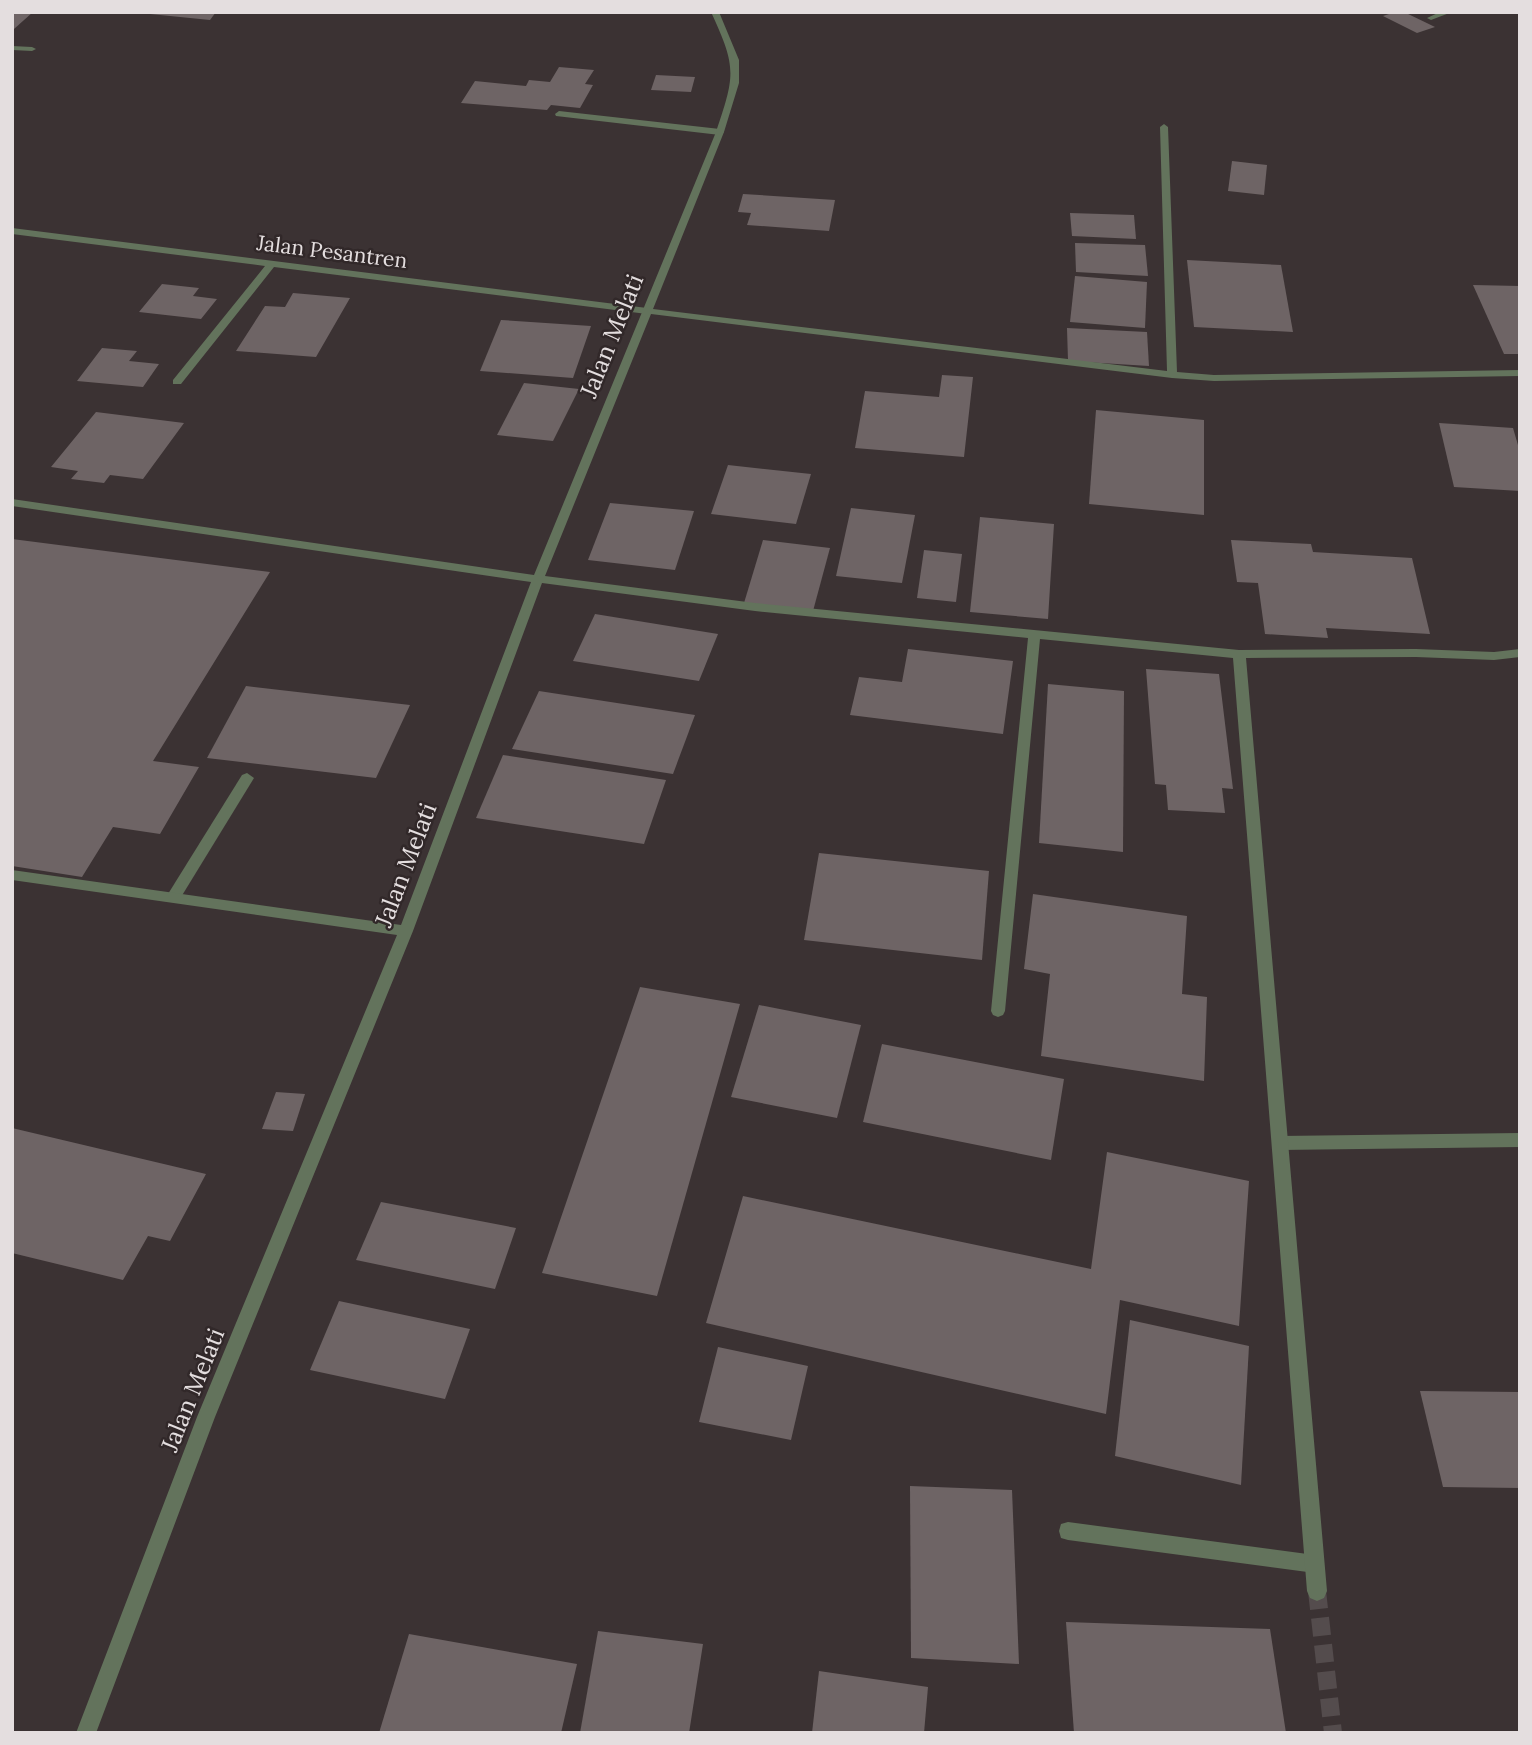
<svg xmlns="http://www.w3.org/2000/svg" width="1532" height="1745" font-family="Lora,serif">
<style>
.building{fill:#6e6465}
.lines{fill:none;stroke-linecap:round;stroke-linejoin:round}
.street-tunnel{stroke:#544c4d;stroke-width:18;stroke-dasharray:18 9;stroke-linecap:butt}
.lane{fill:#63735c;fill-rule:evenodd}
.street{fill:#63735c;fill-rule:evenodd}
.labels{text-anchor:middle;stroke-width:5;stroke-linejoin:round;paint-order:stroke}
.far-street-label{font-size:21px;fill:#e4dedf;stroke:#312829}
.street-label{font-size:24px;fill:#e4dedf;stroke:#312829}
</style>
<rect width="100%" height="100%" fill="#3b3233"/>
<!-- building -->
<g class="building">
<path d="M12 12H33L14 29Z"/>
<path d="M130 12H216L210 20Z"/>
<path d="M1395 12H1404L1435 27 1417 33 1383 16Z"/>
<path d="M559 67 594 70 585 84 593 85 580 108 551 105 547 110 461 103 475 81 526 86 529 80 550 82Z"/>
<path d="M656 75 695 77 691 92 651 90Z"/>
<path d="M1232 161 1267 165 1264 195 1228 191Z"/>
<path d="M743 194 835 200 829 231 747 225 751 213 738 212Z"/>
<path d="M1070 213 1134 215 1136 239 1072 236Z"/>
<path d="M1075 243 1145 245 1148 276 1076 272Z"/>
<path d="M1187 260 1281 265 1293 332 1194 327Z"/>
<path d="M1075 276 1147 282 1145 328 1070 322Z"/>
<path d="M162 284 199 288 193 296 217 299 201 319 139 312Z"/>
<path d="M1473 285 1520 286V354H1504Z"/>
<path d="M293 293 350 298 316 357 236 351 265 306 285 307Z"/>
<path d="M501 320 591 326 573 378 480 371Z"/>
<path d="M1067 328 1147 332 1149 366 1068 361Z"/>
<path d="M102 348 137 351 129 361 159 364 143 387 77 381Z"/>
<path d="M942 375 973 377 964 457 855 448 865 391 939 397Z"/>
<path d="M524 383 579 389 553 441 497 435Z"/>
<path d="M1096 410 1204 420V515L1089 504Z"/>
<path d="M96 412 184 423 143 479 110 475 104 483 71 479 78 471 51 467Z"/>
<path d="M1439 423 1513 428 1520 452V491L1454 487Z"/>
<path d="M728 465 811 474 796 524 711 514Z"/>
<path d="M610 503 694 511 675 570 588 560Z"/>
<path d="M851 508 915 515 902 583 836 576Z"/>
<path d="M980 517 1054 524 1048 619 970 612Z"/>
<path d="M12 539 270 572 153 761 199 767 160 834 113 827 82 877 12 866Z"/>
<path d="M763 540 830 548 813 611 744 603Z"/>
<path d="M1231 540 1311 544 1313 552 1412 558 1430 634 1326 628 1328 638 1265 634 1258 583 1237 582Z"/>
<path d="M924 550 962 554 956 602 917 598Z"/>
<path d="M595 614 718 634 699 681 573 661Z"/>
<path d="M908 649 1013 661 1003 734 850 715 859 677 902 682Z"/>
<path d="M1146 669 1219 674 1233 789 1222 788 1225 813 1168 810 1166 785 1155 784Z"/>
<path d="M1048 684 1124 691 1123 852 1039 843Z"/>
<path d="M246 686 410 705 376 778 207 758Z"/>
<path d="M539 691 695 715 673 774 512 749Z"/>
<path d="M503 755 666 780 644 844 476 818Z"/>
<path d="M819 853 989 871 982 960 804 940Z"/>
<path d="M1033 894 1187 916 1182 994 1207 997 1204 1081 1041 1056 1050 974 1024 969Z"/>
<path d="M640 987 740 1004 657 1296 542 1273Z"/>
<path d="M759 1005 861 1025 837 1118 731 1097Z"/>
<path d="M882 1044 1064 1079 1051 1160 863 1122Z"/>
<path d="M276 1092 305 1094 293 1131 262 1129Z"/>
<path d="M12 1128 206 1174 170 1241 148 1236 123 1280 12 1253Z"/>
<path d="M1107 1152 1249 1181 1239 1326 1120 1300 1106 1414 706 1323 743 1196 1091 1269Z"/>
<path d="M381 1202 516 1228 495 1289 356 1260Z"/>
<path d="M339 1301 470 1329 445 1399 310 1370Z"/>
<path d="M1130 1320 1249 1346 1241 1485 1115 1456Z"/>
<path d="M718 1347 808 1366 791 1440 699 1422Z"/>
<path d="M1420 1391 1520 1392V1488L1443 1487Z"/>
<path d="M910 1486 1012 1490 1019 1664 911 1658Z"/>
<path d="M1066 1622 1270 1629 1286 1733H1074Z"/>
<path d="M598 1631 703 1644 689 1733H580Z"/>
<path d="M409 1634 577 1664 561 1733H379Z"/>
<path d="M819 1671 928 1687 924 1733H812Z"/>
</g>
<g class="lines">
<!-- street-tunnel -->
<path class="street-tunnel" d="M1317 1591 1333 1733"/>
<!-- lane -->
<g class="lane">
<path d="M1440 12H1452L1431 20 1427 18Z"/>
<path d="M559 111 720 129 724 132 720 135 556 116 555 114Z"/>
<path d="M12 228 647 308 652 311 647 314 274 267 181 384H173V380L265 266 12 234Z"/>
<path d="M247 773 254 778 178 902H168L166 898 168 894 242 775Z"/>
<path d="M1520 1133V1147L1280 1150 1274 1148 1272 1143 1274 1138 1280 1136Z"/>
<path d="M1068 1522 1315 1555 1322 1557 1324 1564 1322 1571 1315 1573 1068 1540 1061 1538 1059 1531 1061 1524Z"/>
</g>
<!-- street -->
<g class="street">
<path d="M711 12H719L739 60V83L724 132 653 309 1167 371 1160 127 1164 124 1168 127 1177 372 1214 375 1520 370V376L1214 381 1172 378 651 314 545 576 755 603 1239 650 1416 649 1494 652 1520 649V657L1494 660 1416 657 1246 658 1327 1591 1324 1598 1317 1601 1310 1598 1307 1591 1233 658 1040 639 1005 1011 1003 1015 998 1017 993 1015 991 1011 1028 638 755 611 542 583 413 931 215 1417 96 1733H76L197 1417 397 935 12 880V870L401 925 531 582 12 506V499L534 575 716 132C735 75 737 68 711 12Z"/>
<path d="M12 46 32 47 36 49 32 51 12 50Z"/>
</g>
</g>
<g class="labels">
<!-- far-street labels -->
<g class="far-street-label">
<text transform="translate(332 252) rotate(7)" y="7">Jalan Pesantren</text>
</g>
<!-- street labels -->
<g class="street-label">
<text transform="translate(612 336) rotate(-68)" y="8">Jalan Melati</text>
<text transform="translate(406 865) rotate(-69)" y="8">Jalan Melati</text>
<text transform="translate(193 1390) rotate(-68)" y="8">Jalan Melati</text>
</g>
</g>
<!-- border -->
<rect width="1532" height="1745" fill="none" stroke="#e4dedf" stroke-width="28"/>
</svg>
